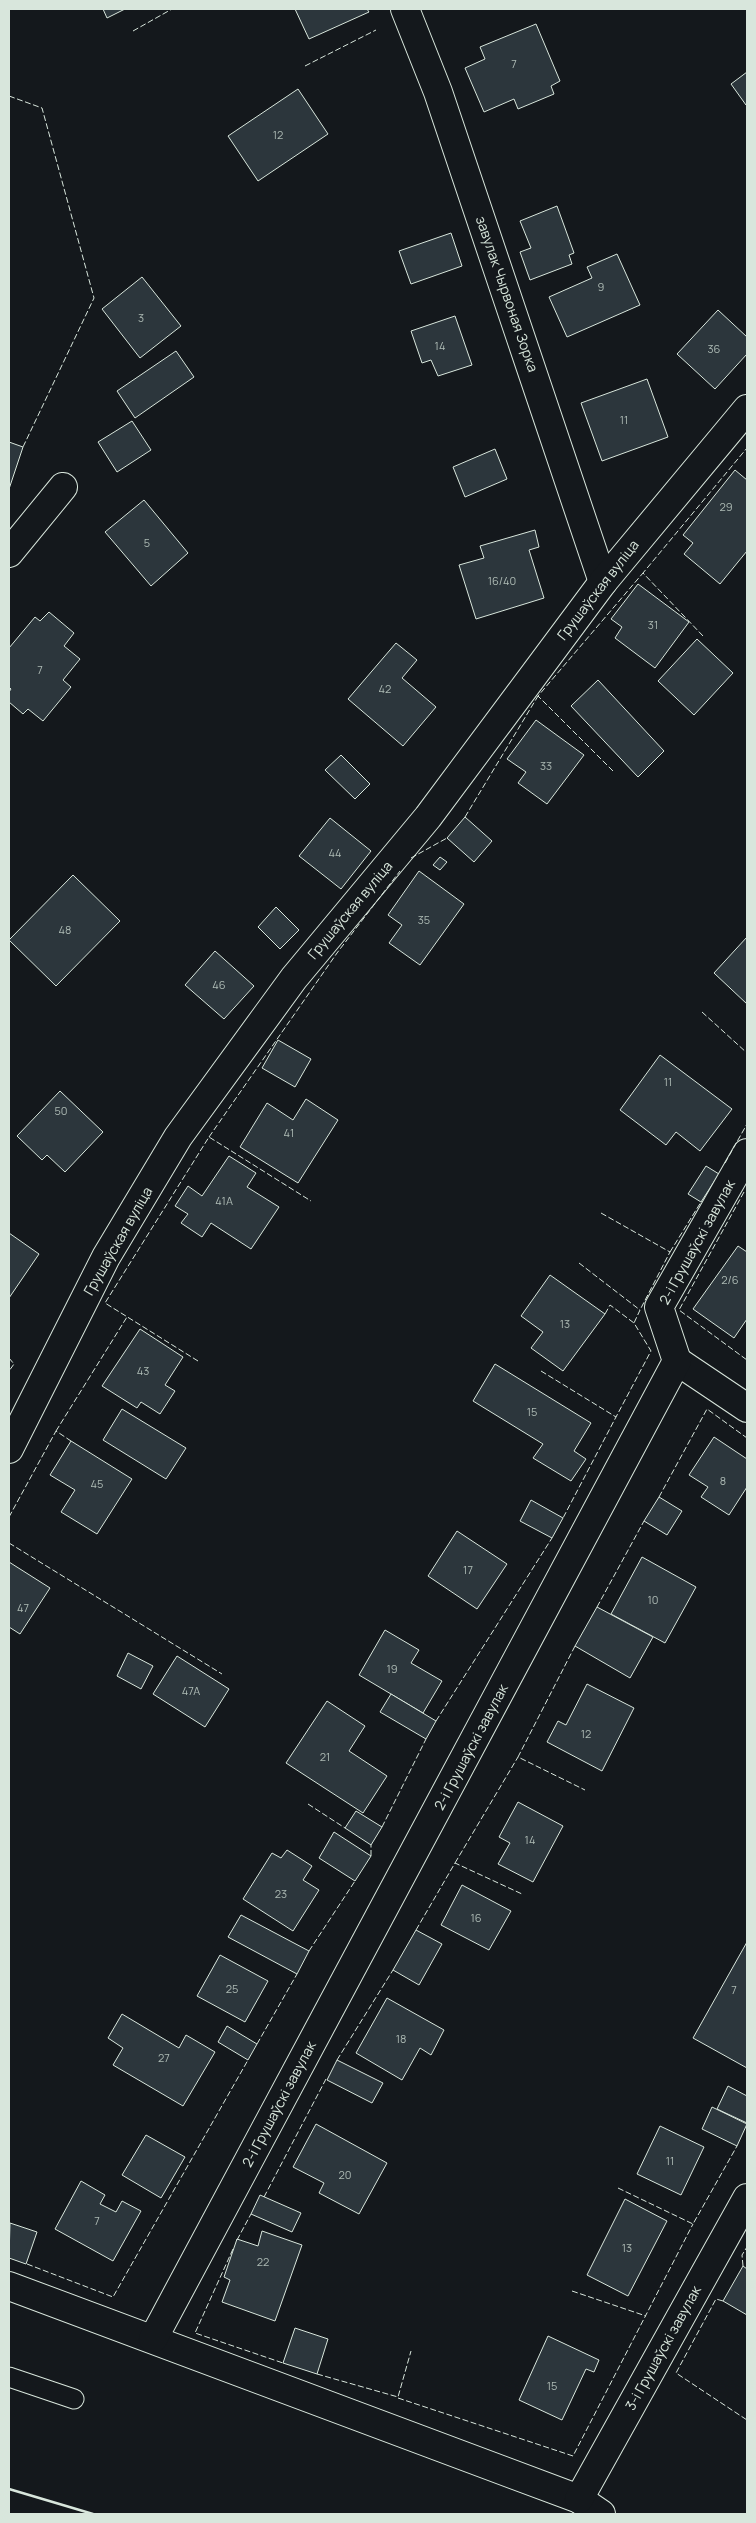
<svg xmlns="http://www.w3.org/2000/svg" width="756" height="2523" font-family="Manrope,sans-serif">
<style>
.building{fill:#2c363c;stroke:#d8e6dc}
.lines{fill:none;stroke-linecap:round;stroke-linejoin:round}
.service-casing{stroke:#d8e6dc;stroke-width:21}
.minor-casing{stroke:#d8e6dc;stroke-width:30}
.service{stroke:#14181c;stroke-width:19}
.minor{stroke:#14181c;stroke-width:28}
.fence{stroke:#d8e6dc;stroke-width:1;stroke-dasharray:6 2.5;stroke-linecap:butt}
.wall{stroke:#d8e6dc;stroke-width:2.5}
.labels{text-anchor:middle;stroke-width:4;stroke-linejoin:round;paint-order:stroke}
.number-label{font-size:11px;fill:#adbab4}
.street-label{font-size:14px;fill:#d8e6dc;stroke:#14181c}
</style>
<rect width="100%" height="100%" fill="#14181c"/>
<!-- building -->
<g class="building">
<path d="M103 9H125L107 18Z"/>
<path d="M295 9H367L369 12 309 39Z"/>
<path d="M536 24 560 81 551 86 554 94 518 109 514 99 484 112 465 68 485 59 480 47Z"/>
<path d="M747 72V104L746 105 731 84Z"/>
<path d="M298 89 328 134 258 181 228 136Z"/>
<path d="M557 206 574 253 569 255 572 264 530 280 520 252 531 248 520 221Z"/>
<path d="M451 233 462 266 411 284 399 251Z"/>
<path d="M617 254 640 305 567 337 549 297 592 278 587 267Z"/>
<path d="M142 277 181 326 140 358 102 309Z"/>
<path d="M718 310 747 337V354L715 389 677 354Z"/>
<path d="M455 316 472 365 438 376 431 360 422 363 411 331Z"/>
<path d="M176 351 194 377 135 418 117 391Z"/>
<path d="M647 379 668 437 602 461 581 403Z"/>
<path d="M132 421 151 450 117 472 98 442Z"/>
<path d="M9 442 23 447 9 489Z"/>
<path d="M495 449 507 479 465 497 453 467Z"/>
<path d="M735 470 747 480V551L720 584 684 554 693 543 683 535Z"/>
<path d="M144 500 188 553 151 586 105 532Z"/>
<path d="M535 530 539 547 529 550 544 598 476 619 459 565 484 558 480 546Z"/>
<path d="M638 584 689 622 655 668 615 638 622 627 611 619Z"/>
<path d="M49 612 74 633 64 646 80 659 63 680 71 687 43 721 28 709 23 714 9 702V692L11 689 9 687V648L35 617 40 621Z"/>
<path d="M697 639 733 673 694 715 658 681Z"/>
<path d="M396 643 417 660 402 678 436 707 403 746 348 699Z"/>
<path d="M598 680 664 751 638 777 571 706Z"/>
<path d="M536 720 584 755 547 804 518 783 526 772 507 759Z"/>
<path d="M341 755 370 784 355 799 325 770Z"/>
<path d="M465 817 492 841 474 862 447 838Z"/>
<path d="M330 818 371 851 341 889 299 856Z"/>
<path d="M440 857 447 862 440 870 433 865Z"/>
<path d="M419 871 464 904 420 965 389 943 402 925 388 915Z"/>
<path d="M73 875 120 921 56 986 9 940Z"/>
<path d="M276 907 299 930 280 949 258 927Z"/>
<path d="M747 937V1004L714 973Z"/>
<path d="M215 951 254 986 224 1019 185 985Z"/>
<path d="M278 1040 311 1059 295 1087 262 1068Z"/>
<path d="M660 1055 732 1109 700 1151 676 1132 666 1145 620 1110Z"/>
<path d="M60 1091 103 1132 65 1172 47 1155 42 1160 17 1136Z"/>
<path d="M306 1099 338 1120 298 1183 240 1147 267 1103 293 1120Z"/>
<path d="M229 1156 256 1173 247 1187 279 1207 251 1249 211 1223 202 1237 181 1223 188 1214 175 1206 188 1186 202 1196Z"/>
<path d="M706 1166 719 1174 701 1202 688 1194Z"/>
<path d="M9 1233 39 1254 9 1298Z"/>
<path d="M738 1246 747 1252V1319L734 1338 693 1309Z"/>
<path d="M550 1275 605 1314 563 1371 531 1348 543 1332 521 1316Z"/>
<path d="M140 1329 183 1357 165 1385 175 1391 160 1414 141 1402 137 1408 102 1386Z"/>
<path d="M495 1364 591 1423 574 1451 586 1459 571 1481 533 1458 543 1444 473 1401Z"/>
<path d="M122 1409 186 1448 166 1479 103 1440Z"/>
<path d="M714 1437 747 1459V1487L729 1515 701 1497 708 1487 689 1475Z"/>
<path d="M71 1441 132 1479 97 1534 61 1512 75 1490 50 1475Z"/>
<path d="M659 1497 682 1511 667 1535 644 1521Z"/>
<path d="M531 1500 563 1518 552 1538 520 1521Z"/>
<path d="M457 1531 507 1564 477 1609 428 1576Z"/>
<path d="M642 1557 696 1587 665 1643 611 1614Z"/>
<path d="M9 1562 50 1588 20 1634 9 1627Z"/>
<path d="M597 1607 653 1637 630 1678 575 1646Z"/>
<path d="M385 1630 419 1650 411 1663 442 1681 423 1713 359 1675Z"/>
<path d="M128 1653 153 1666 141 1689 117 1676Z"/>
<path d="M177 1656 229 1689 205 1727 153 1694Z"/>
<path d="M587 1684 634 1708 602 1771 547 1742 558 1721 566 1725Z"/>
<path d="M391 1694 436 1721 426 1739 380 1712Z"/>
<path d="M327 1701 365 1726 349 1751 387 1776 363 1813 286 1763Z"/>
<path d="M518 1802 563 1826 533 1882 498 1864 510 1843 499 1837Z"/>
<path d="M356 1811 382 1827 371 1845 345 1828Z"/>
<path d="M334 1832 371 1856 355 1881 319 1858Z"/>
<path d="M287 1850 312 1866 303 1880 319 1890 293 1931 243 1899 272 1853 281 1858Z"/>
<path d="M462 1885 511 1911 489 1950 441 1925Z"/>
<path d="M241 1915 309 1951 297 1974 228 1937Z"/>
<path d="M416 1930 442 1944 419 1985 393 1970Z"/>
<path d="M747 1942V2068L693 2038Z"/>
<path d="M220 1955 268 1981 245 2022 197 1996Z"/>
<path d="M387 1998 444 2030 431 2055 420 2048 402 2080 356 2053Z"/>
<path d="M122 2014 179 2048 186 2035 215 2052 183 2106 113 2065 123 2048 108 2038Z"/>
<path d="M227 2026 257 2044 248 2060 218 2042Z"/>
<path d="M337 2060 383 2083 372 2103 327 2080Z"/>
<path d="M728 2086 747 2096V2123L717 2109Z"/>
<path d="M712 2107 747 2124 737 2146 702 2129Z"/>
<path d="M316 2124 387 2163 359 2214 319 2193 324 2183 293 2167Z"/>
<path d="M660 2126 704 2147 681 2195 637 2174Z"/>
<path d="M146 2135 185 2157 161 2198 122 2175Z"/>
<path d="M81 2181 105 2195 100 2204 116 2212 122 2201 141 2211 113 2261 55 2229Z"/>
<path d="M260 2195 301 2213 292 2232 251 2214Z"/>
<path d="M625 2199 667 2221 628 2296 587 2275Z"/>
<path d="M10 2223 37 2232 26 2264 9 2258Z"/>
<path d="M262 2231 302 2245 275 2321 222 2302 230 2280 224 2277 237 2239 258 2246Z"/>
<path d="M743 2266 747 2269V2315L723 2301Z"/>
<path d="M295 2328 328 2339 317 2374 283 2363Z"/>
<path d="M548 2336 599 2360 594 2372 586 2369 562 2420 519 2400Z"/>
</g>
<g class="lines">
<!-- service casing -->
<g class="service-casing">
<path id="service" d="M9 2377 74 2399"/>
</g>
<!-- minor casing -->
<g class="minor-casing">
<g id="minor">
<path d="M405 9 438 92 603 582"/>
<path d="M9 553 63 487"/>
<path d="M677 1361 747 1408"/>
<path d="M9 1449 106 1257 178 1137 294 978 428 817 603 582 747 409"/>
<path d="M9 2286 579 2499 601 2514"/>
<path d="M153 2339 677 1361 659 1307 747 1153"/>
<path d="M579 2499 747 2198"/>
</g>
</g>
<!-- service -->
<use href="#service" class="service"/>
<!-- minor -->
<use href="#minor" class="minor"/>
<!-- fence -->
<g class="fence">
<path d="M133 31 172 9"/>
<path d="M305 66 376 30"/>
<path d="M9 96 42 108 94 298 23 447"/>
<path d="M703 636 643 573 747 448"/>
<path d="M613 771 538 696 643 573"/>
<path d="M465 817 538 696"/>
<path d="M411 858 447 838"/>
<path d="M702 1012 747 1053"/>
<path d="M209 1137 337 953 400 871"/>
<path d="M725 1163 747 1124"/>
<path d="M744 1192 679 1310 747 1360"/>
<path d="M601 1213 670 1252 640 1310"/>
<path d="M670 1252 701 1202"/>
<path d="M579 1263 640 1310 634 1323"/>
<path d="M605 1314 610 1305 634 1323 651 1351 616 1417"/>
<path d="M9 1358 14 1364 9 1371"/>
<path d="M198 1361 105 1303 209 1137 311 1201"/>
<path d="M541 1371 616 1417 563 1518"/>
<path d="M56 1431 127 1317"/>
<path d="M659 1497 707 1409 747 1438"/>
<path d="M9 1517 56 1431 71 1441"/>
<path d="M9 1543 222 1674"/>
<path d="M597 1607 644 1521"/>
<path d="M575 1646 518 1757 585 1790"/>
<path d="M436 1721 552 1538"/>
<path d="M308 1804 345 1828"/>
<path d="M382 1827 426 1739"/>
<path d="M371 1856V1845"/>
<path d="M455 1863 518 1757"/>
<path d="M416 1930 455 1863 522 1894"/>
<path d="M309 1951 355 1881"/>
<path d="M257 2044 297 1974"/>
<path d="M337 2060 393 1970"/>
<path d="M618 2188 693 2224 737 2146"/>
<path d="M264 2197 326 2079"/>
<path d="M237 2240 251 2214"/>
<path d="M233 2249 195 2333 283 2363"/>
<path d="M27 2264 113 2297 248 2060"/>
<path d="M743 2266 742 2255 747 2247"/>
<path d="M572 2291 646 2316"/>
<path d="M723 2301 716 2299 676 2373 747 2420"/>
<path d="M317 2374 398 2397 411 2351"/>
<path d="M398 2398 573 2456 693 2224"/>
</g>
<!-- wall -->
<path class="wall" d="M9 2489 93 2514"/>
</g>
<g class="labels">
<!-- number labels -->
<g class="number-label">
<text x="514" y="68">7</text>
<text x="278" y="139">12</text>
<text x="601" y="291">9</text>
<text x="141" y="322">3</text>
<text x="440" y="350">14</text>
<text x="714" y="353">36</text>
<text x="624" y="424">11</text>
<text x="726" y="511">29</text>
<text x="147" y="547">5</text>
<text x="502" y="585">16/40</text>
<text x="653" y="629">31</text>
<text x="40" y="674">7</text>
<text x="385" y="693">42</text>
<text x="546" y="770">33</text>
<text x="335" y="857">44</text>
<text x="424" y="924">35</text>
<text x="65" y="934">48</text>
<text x="219" y="989">46</text>
<text x="668" y="1086">11</text>
<text x="61" y="1115">50</text>
<text x="289" y="1137">41</text>
<text x="224" y="1205">41А</text>
<text x="730" y="1284">2/6</text>
<text x="565" y="1328">13</text>
<text x="143" y="1375">43</text>
<text x="532" y="1416">15</text>
<text x="723" y="1485">8</text>
<text x="97" y="1488">45</text>
<text x="468" y="1574">17</text>
<text x="653" y="1604">10</text>
<text x="23" y="1612">47</text>
<text x="392" y="1673">19</text>
<text x="191" y="1695">47А</text>
<text x="586" y="1738">12</text>
<text x="325" y="1761">21</text>
<text x="530" y="1844">14</text>
<text x="281" y="1898">23</text>
<text x="476" y="1922">16</text>
<text x="232" y="1993">25</text>
<text x="734" y="1994">7</text>
<text x="401" y="2043">18</text>
<text x="164" y="2062">27</text>
<text x="670" y="2165">11</text>
<text x="345" y="2179">20</text>
<text x="97" y="2225">7</text>
<text x="627" y="2252">13</text>
<text x="263" y="2266">22</text>
<text x="552" y="2390">15</text>
</g>
<!-- street labels -->
<g class="street-label">
<text transform="translate(507 294) rotate(71)" y="5">завулак Чырвоная Зорка</text>
<text transform="translate(598 590) rotate(-52)" y="5">Грушаўская вуліца</text>
<text transform="translate(350 910) rotate(-50)" y="5">Грушаўская вуліца</text>
<text transform="translate(118 1241) rotate(-60)" y="5">Грушаўская вуліца</text>
<text transform="translate(697 1242) rotate(-61)" y="5">2-і Грушаўскі завулак</text>
<text transform="translate(471 1747) rotate(-62)" y="5">2-і Грушаўскі завулак</text>
<text transform="translate(279 2104) rotate(-62)" y="5">2-і Грушаўскі завулак</text>
<text transform="translate(663 2348) rotate(-61)" y="5">3-і Грушаўскі завулак</text>
</g>
</g>
<!-- border -->
<rect width="756" height="2523" fill="none" stroke="#d8e6dc" stroke-width="20"/>
</svg>
